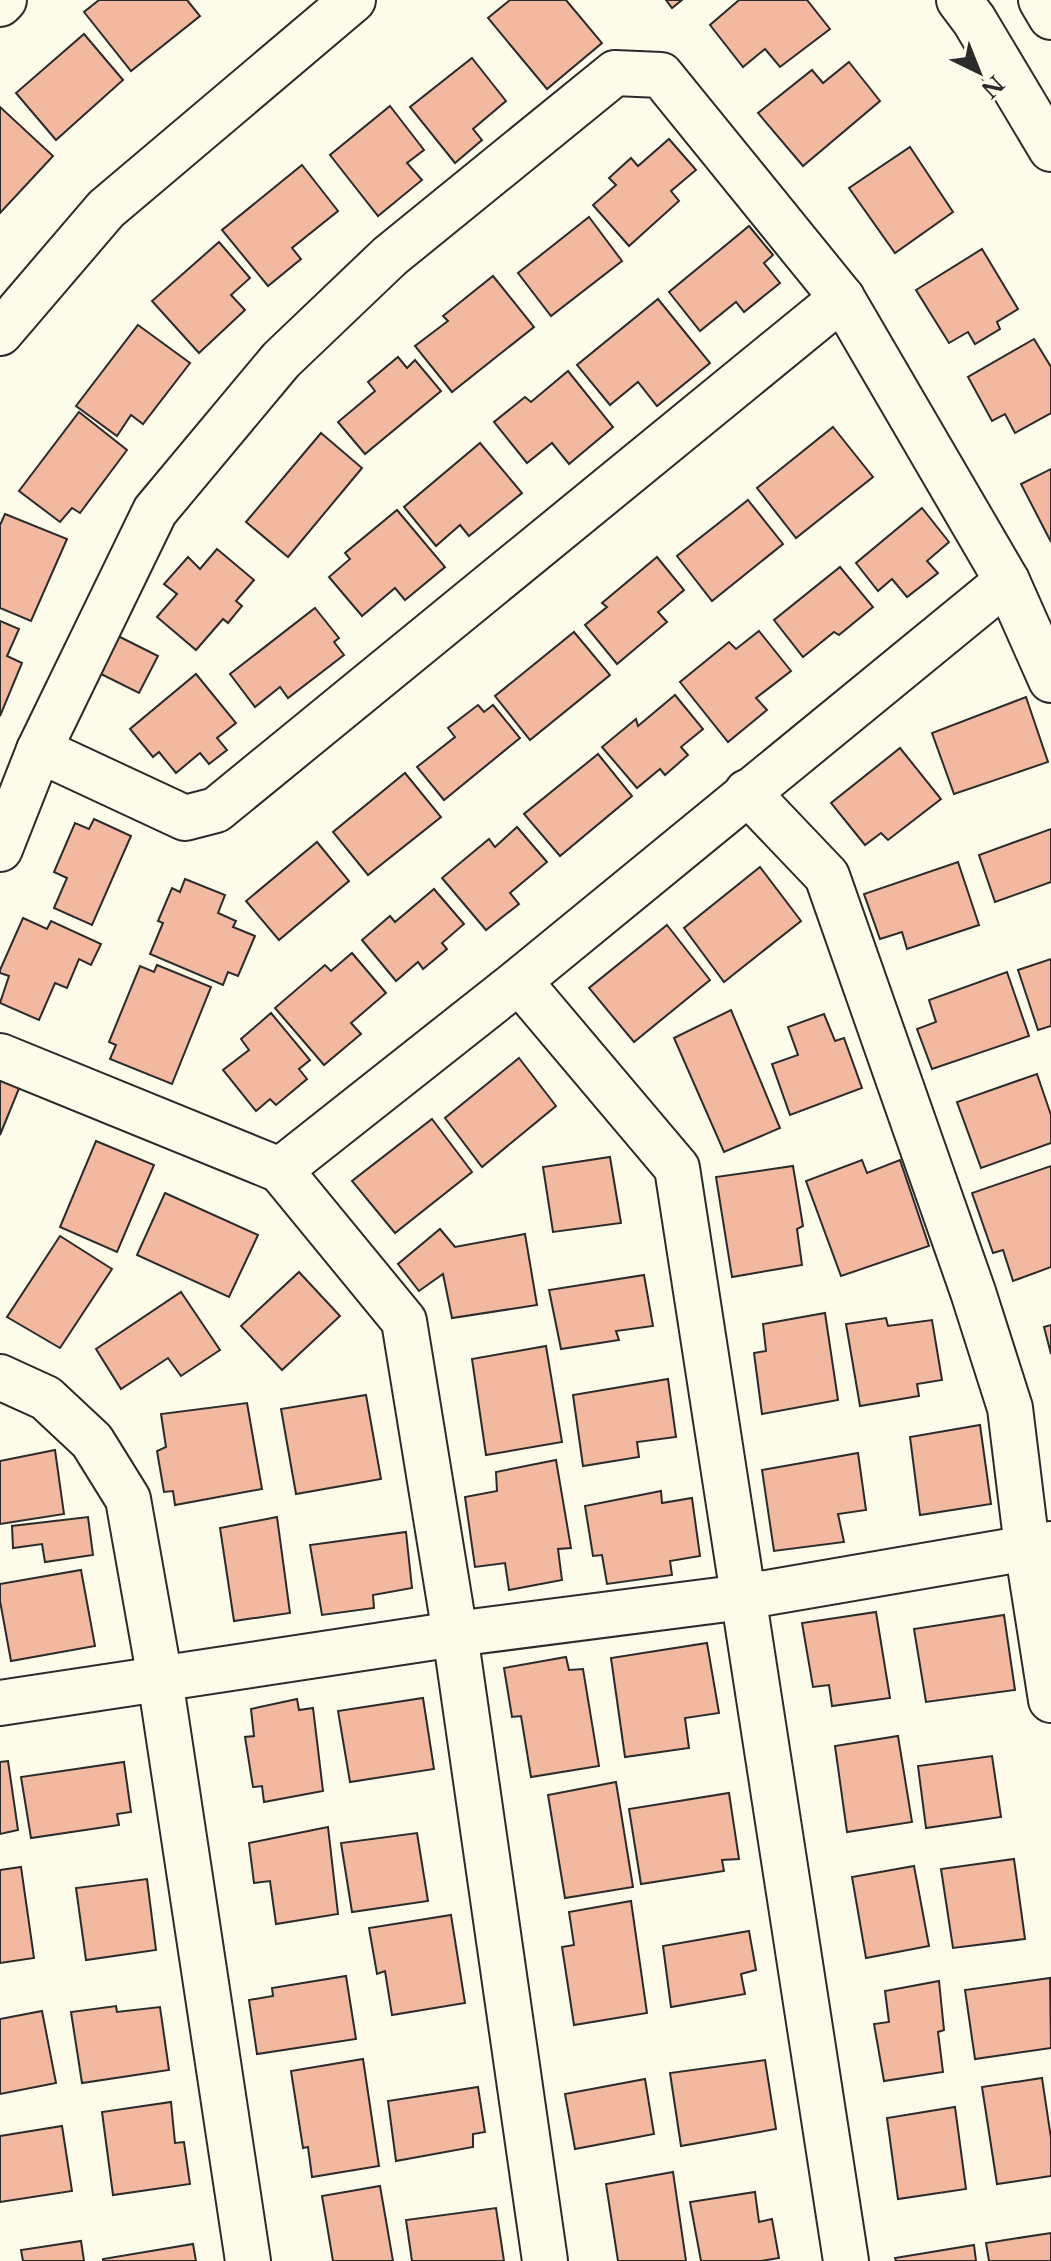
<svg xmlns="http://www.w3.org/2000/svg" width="1051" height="2261" font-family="'Libre Baskerville',serif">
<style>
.building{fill:#f2b8a0;stroke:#2b2b2b;stroke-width:2}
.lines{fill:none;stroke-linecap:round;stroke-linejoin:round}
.minor-casing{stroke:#2b2b2b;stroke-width:48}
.minor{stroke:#fdfbea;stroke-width:44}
</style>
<rect width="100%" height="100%" fill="#fdfbea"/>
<!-- building -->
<g class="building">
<path d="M99 0H187L200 16 131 71 84 12Z"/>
<path d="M510 0H566L602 43 547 89 488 18Z"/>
<path d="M666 0H682L672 8Z"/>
<path d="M739 0H807L830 29 780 67 765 49 743 67 710 25Z"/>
<path d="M84 34 123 80 56 140 16 93Z"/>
<path d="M472 58 506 101 473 129 482 140 455 163 410 107Z"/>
<path d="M849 62 880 101 803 166 758 113 812 70 823 83Z"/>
<path d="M390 106 424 150 407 163 422 180 378 216 330 155Z"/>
<path d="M0 107 53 156 0 213Z"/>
<path d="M669 139 696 170 671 191 679 201 629 246 593 205 616 185 609 178 631 158 638 166Z"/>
<path d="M910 147 953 212 895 253 849 188Z"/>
<path d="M302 165 338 211 292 248 301 259 268 286 222 230Z"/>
<path d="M589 217 622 261 551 316 518 273Z"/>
<path d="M749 226 773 255 764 263 780 283 744 312 736 302 700 331 669 292Z"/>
<path d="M219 242 250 278 231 295 245 310 199 353 152 301Z"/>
<path d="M982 249 1018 309 997 322 1000 329 975 344 968 332 949 343 916 290Z"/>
<path d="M493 276 534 327 452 392 415 346 448 321 443 316Z"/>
<path d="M658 299 710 363 657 406 638 382 610 405 577 365Z"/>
<path d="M138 325 190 363 143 424 131 415 117 436 76 406Z"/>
<path d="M1034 339 1051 367V413L1015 433 1005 414 992 421 968 377Z"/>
<path d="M398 357 407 368 415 360 441 391 365 454 338 422 375 391 368 382Z"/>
<path d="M568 371 613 427 569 464 552 443 527 463 494 422 525 397 531 402Z"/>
<path d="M79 412 127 450 80 513 72 508 60 522 19 491Z"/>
<path d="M833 427 873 477 796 538 757 488Z"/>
<path d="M321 433 362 468 288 557 246 522Z"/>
<path d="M480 443 522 493 469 536 460 525 436 546 404 507Z"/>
<path d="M1051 469V542L1021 484Z"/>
<path d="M748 500 783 544 712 601 677 556Z"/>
<path d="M922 508 949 542 927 561 938 573 907 597 892 579 878 591 856 563Z"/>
<path d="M397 510 445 567 405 600 395 588 362 616 329 577 350 559 345 553Z"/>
<path d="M5 514 67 539 31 621 0 608V525Z"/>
<path d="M217 549 254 580 236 601 242 606 228 623 223 619 196 650 157 617 177 594 164 584 188 557 200 569Z"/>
<path d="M657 557 684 590 658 612 667 622 617 664 585 625 607 607 602 603Z"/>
<path d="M840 567 873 607 839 635 834 632 803 657 774 620Z"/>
<path d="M315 608 339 638 334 642 344 655 288 698 280 687 255 707 230 674Z"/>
<path d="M0 621 19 629 7 656 22 663 0 716Z"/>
<path d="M759 631 791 671 756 698 767 710 728 742 680 682 729 642 736 649Z"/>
<path d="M574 632 610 675 530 740 495 696Z"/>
<path d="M118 636 158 656 139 693 99 673Z"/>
<path d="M196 674 236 723 217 738 227 750 209 764 200 753 176 773 159 752 153 757 130 729Z"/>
<path d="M675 695 703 729 681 747 688 755 665 775 660 769 637 788 602 747 636 719 638 726Z"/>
<path d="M1026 697 1048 762 954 794 932 733Z"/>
<path d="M478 705 484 712 493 705 520 738 444 800 417 767 455 737 448 728Z"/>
<path d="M900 748 941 799 888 840 881 833 865 845 831 803Z"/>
<path d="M598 754 632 796 560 856 524 814Z"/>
<path d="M405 773 441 817 368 875 333 832Z"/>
<path d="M94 819 131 836 92 925 54 908 67 878 54 872 75 823 89 829Z"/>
<path d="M517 827 547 862 510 893 519 904 486 930 442 878 489 839 495 847Z"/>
<path d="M1051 829V882L995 902 979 855Z"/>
<path d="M317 842 349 881 279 940 246 901Z"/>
<path d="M958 862 979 925 907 949 902 932 880 939 864 894Z"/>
<path d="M760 867 801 921 724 982 684 928Z"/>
<path d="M185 879 225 895 218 913 236 921 233 927 255 936 238 976 228 972 223 985 150 954 163 923 158 921 172 888 180 892Z"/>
<path d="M434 889 464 924 442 943 447 949 423 969 418 962 396 981 362 940 390 916 395 922Z"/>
<path d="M23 918 47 929 51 921 101 944 91 965 79 959 67 988 55 983 39 1020 0 1003 9 976 0 973V970Z"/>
<path d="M667 925 710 980 634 1042 589 988Z"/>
<path d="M352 953 386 993 351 1023 361 1034 324 1065 275 1008 325 965 331 971Z"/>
<path d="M1051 959V1026L1038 1030 1018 970Z"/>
<path d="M157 965 211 987 172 1084 110 1059 116 1045 109 1042 140 966 154 972Z"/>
<path d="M1007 972 1029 1036 932 1069 917 1029 936 1022 929 1000Z"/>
<path d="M731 1010 780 1128 724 1152 674 1038Z"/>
<path d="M271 1013 310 1060 299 1069 307 1079 276 1105 270 1099 256 1111 223 1070 249 1050 241 1039Z"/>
<path d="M824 1014 835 1041 844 1038 862 1088 790 1115 772 1064 798 1055 788 1027Z"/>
<path d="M519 1058 556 1106 482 1167 445 1118Z"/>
<path d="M1037 1074 1051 1115V1143L981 1168 957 1102Z"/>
<path d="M0 1077 20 1086 0 1135Z"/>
<path d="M432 1119 472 1172 395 1233 352 1181Z"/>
<path d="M96 1141 154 1165 117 1252 60 1227Z"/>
<path d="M610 1157 621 1223 553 1232 543 1167Z"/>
<path d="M862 1160 867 1173 900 1160 929 1246 841 1276 806 1181Z"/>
<path d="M793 1166 803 1226 797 1229 802 1265 732 1277 716 1177Z"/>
<path d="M1051 1166V1267L1013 1281 1003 1250 993 1253 972 1193Z"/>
<path d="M165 1193 258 1235 229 1297 137 1255Z"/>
<path d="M440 1229 455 1247 525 1234 537 1305 452 1318 443 1274 419 1291 398 1264Z"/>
<path d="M60 1236 112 1269 60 1348 7 1317Z"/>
<path d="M299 1272 340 1316 282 1370 241 1326Z"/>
<path d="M644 1275 653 1326 616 1331 619 1340 561 1349 549 1290Z"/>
<path d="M181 1292 220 1350 181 1376 168 1358 121 1389 96 1349Z"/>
<path d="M825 1313 838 1400 762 1414 754 1353 766 1351 763 1324Z"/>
<path d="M886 1318 888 1326 932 1320 942 1380 917 1384 919 1396 860 1406 846 1324Z"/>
<path d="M1051 1325V1354L1044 1327Z"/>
<path d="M546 1346 562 1442 486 1455 472 1359Z"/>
<path d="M668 1379 676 1437 637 1442 639 1457 583 1466 573 1395Z"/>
<path d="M366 1395 381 1479 296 1494 281 1409Z"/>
<path d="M247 1403 262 1489 175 1505 173 1491 164 1492 157 1451 166 1447 161 1414Z"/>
<path d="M980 1425 991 1504 920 1515 910 1437Z"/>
<path d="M55 1450 64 1514 0 1524V1461Z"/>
<path d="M858 1453 866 1510 838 1514 844 1542 774 1551 762 1470Z"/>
<path d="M556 1460 571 1548 558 1549 562 1580 509 1590 505 1563 475 1567 465 1497 497 1491 496 1472Z"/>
<path d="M661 1491 662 1503 692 1498 700 1556 670 1561 672 1575 607 1584 602 1555 593 1556 585 1506Z"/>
<path d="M88 1517 93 1555 45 1562 42 1544 13 1548 12 1526Z"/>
<path d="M277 1517 290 1613 234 1621 220 1528Z"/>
<path d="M406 1532 412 1588 373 1595 374 1608 322 1615 310 1545Z"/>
<path d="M81 1570 95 1646 11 1661 0 1601V1584Z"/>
<path d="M876 1612 890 1698 832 1706 829 1685 813 1687 802 1623Z"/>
<path d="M1004 1615 1015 1690 926 1702 914 1629Z"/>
<path d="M707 1643 719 1713 685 1718 689 1748 625 1757 611 1658Z"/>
<path d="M566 1657 569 1670 583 1669 599 1766 531 1777 521 1716 512 1717 504 1668Z"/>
<path d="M423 1698 434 1769 350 1782 338 1711Z"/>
<path d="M297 1699 299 1710 313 1708 323 1791 264 1802 262 1786 253 1787 245 1737 254 1736 251 1709Z"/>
<path d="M898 1736 912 1822 847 1832 835 1746Z"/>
<path d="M992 1756 1001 1817 926 1828 918 1766Z"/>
<path d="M8 1761 18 1830 0 1834V1762Z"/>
<path d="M124 1762 131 1812 117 1814 119 1825 31 1838 21 1777Z"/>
<path d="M616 1782 633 1887 565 1898 548 1795Z"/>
<path d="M729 1793 739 1859 722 1860 724 1871 641 1884 629 1809Z"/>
<path d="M328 1827 338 1914 276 1924 270 1881 254 1883 249 1843Z"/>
<path d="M417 1833 428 1901 352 1912 341 1843Z"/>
<path d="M1014 1859 1025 1939 953 1948 941 1869Z"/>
<path d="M914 1866 929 1946 866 1958 852 1877Z"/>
<path d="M21 1867 34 1958 0 1963V1870Z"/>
<path d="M147 1879 156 1950 86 1960 76 1888Z"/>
<path d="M631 1901 647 2013 574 2025 562 1947 574 1945 569 1912Z"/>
<path d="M451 1915 465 2003 392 2015 385 1971 377 1974 369 1928Z"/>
<path d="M749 1931 756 1970 741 1974 745 1994 671 2007 663 1946Z"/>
<path d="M346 1976 356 2039 257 2054 249 2000 273 1996 272 1988Z"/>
<path d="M1050 1978 1051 2048 975 2059 965 1990Z"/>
<path d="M939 1981 944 2030 938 2032 943 2072 884 2081 874 2024 889 2022 885 1991Z"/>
<path d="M116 2006 117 2012 160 2007 169 2070 82 2083 71 2012Z"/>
<path d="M42 2011 56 2083 0 2094V2019Z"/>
<path d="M363 2059 379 2166 312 2177 308 2147 303 2148 291 2071Z"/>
<path d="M765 2060 776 2129 681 2146 670 2073Z"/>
<path d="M1042 2078 1051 2138V2176L997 2184 982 2087Z"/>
<path d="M645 2079 654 2134 575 2149 565 2094Z"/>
<path d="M478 2087 485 2132 473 2134V2147L396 2161 388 2101Z"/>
<path d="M171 2102 175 2143 184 2142 190 2184 113 2195 102 2112Z"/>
<path d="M955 2107 966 2189 898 2199 887 2118Z"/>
<path d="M62 2126 72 2191 0 2202V2136Z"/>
<path d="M673 2172 686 2261H618L606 2184Z"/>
<path d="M380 2186 393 2261H333L322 2196Z"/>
<path d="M755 2192 759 2222 772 2219 779 2258 761 2261H701L690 2202Z"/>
<path d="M496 2208 504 2261H412L406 2220Z"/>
<path d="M1051 2233V2261H989L986 2243Z"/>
<path d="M81 2241 84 2261H23L21 2250Z"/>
<path d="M193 2244 196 2261H103V2259Z"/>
<path d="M974 2245 976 2261H896L895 2258Z"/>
</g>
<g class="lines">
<!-- minor casing -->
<g class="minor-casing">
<g id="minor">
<path d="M959 0 974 20 1051 149"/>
<path d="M1041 0 1051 17"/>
<path d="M0 4 4 0"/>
<path d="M0 333 106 209 353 0"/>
<path d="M39 750 185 818 216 810 842 298"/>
<path d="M747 792 827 876 973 1292 1010 1408 1027 1547 1051 1700"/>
<path d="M0 849 39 750 155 511 281 360 390 256 615 73 661 75 842 298 1007 581 1051 680"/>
<path d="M519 981 677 1168 846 2261"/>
<path d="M0 1056 280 1170 404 1321 455 1634 545 2261"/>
<path d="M280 1170 519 981 1007 581"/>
<path d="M0 1377 46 1398 92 1441 128 1499 160 1679 248 2261"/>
<path d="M0 1703 455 1634 743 1597 1051 1544"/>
</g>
</g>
<!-- minor -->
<use href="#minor" class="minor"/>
</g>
<!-- north arrow -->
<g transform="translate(979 72) rotate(137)" stroke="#fdfbea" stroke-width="6" paint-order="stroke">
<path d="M0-6L14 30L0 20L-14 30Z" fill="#2b2b2b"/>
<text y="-12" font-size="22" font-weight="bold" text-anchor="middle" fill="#2b2b2b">N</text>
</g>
</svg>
